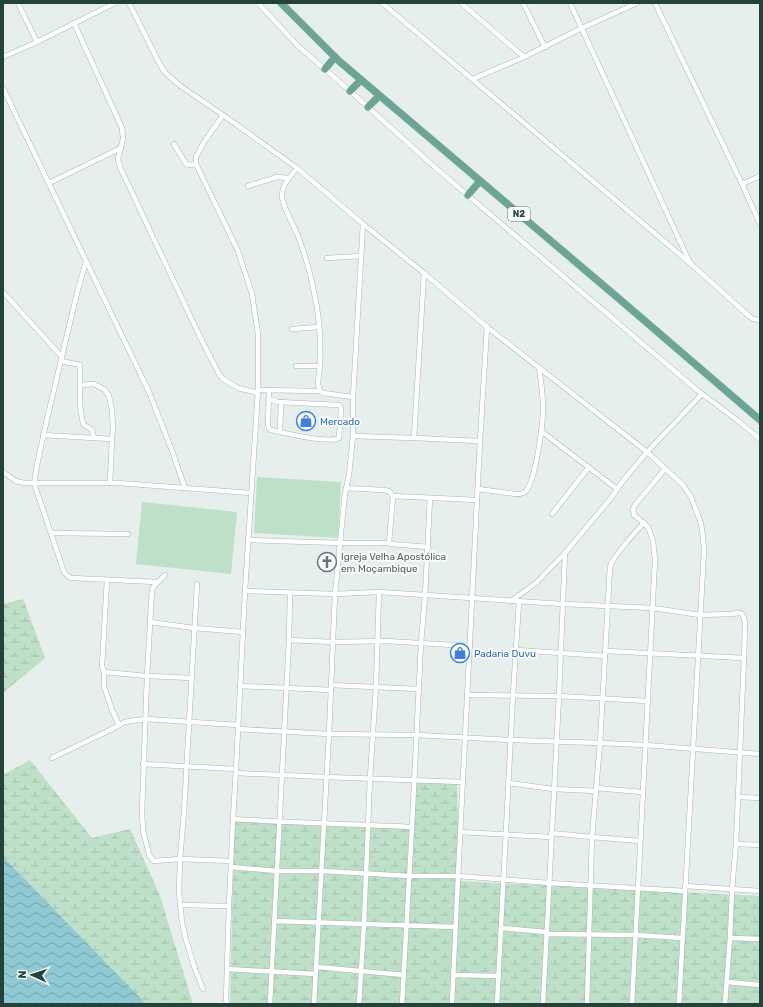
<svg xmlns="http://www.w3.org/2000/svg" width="763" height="1007" font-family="Rubik,sans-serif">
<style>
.wetland{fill:url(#wetland-marsh)}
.garden{fill:#bfe0c8}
.water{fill:url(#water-waves)}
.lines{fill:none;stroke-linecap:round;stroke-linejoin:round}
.street-casing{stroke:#a8b8b2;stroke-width:5.5}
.primary-casing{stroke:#c2cac8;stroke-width:8}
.street{stroke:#fff;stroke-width:4.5}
.primary{stroke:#6aa596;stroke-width:7}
.labels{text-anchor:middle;stroke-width:4;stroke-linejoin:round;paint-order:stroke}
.shield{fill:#f7fbf9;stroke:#637a73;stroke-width:1}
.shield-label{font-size:9px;font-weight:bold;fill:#24423a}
.shop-label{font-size:10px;fill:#366cbe;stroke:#f7fbf9;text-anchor:start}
.worship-label{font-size:10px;fill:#5b616d;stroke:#f7fbf9;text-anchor:start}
</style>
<defs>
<pattern id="wetland-marsh" width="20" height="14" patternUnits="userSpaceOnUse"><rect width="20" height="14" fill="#bfe0c8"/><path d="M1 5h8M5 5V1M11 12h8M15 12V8" fill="none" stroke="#a4c1ad"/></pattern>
<pattern id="water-waves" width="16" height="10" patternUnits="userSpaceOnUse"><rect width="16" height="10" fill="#8ec9d4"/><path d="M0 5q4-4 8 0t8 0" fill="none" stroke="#74a5ad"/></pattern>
</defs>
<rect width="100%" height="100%" fill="#e6efeb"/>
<!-- wetland -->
<g class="wetland">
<path d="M23 599 45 658 3 693V604Z"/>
<path d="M30 760 92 838 130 829 159 893 193 1004H3V775Z"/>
<path d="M416 782 457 784 460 881 760 896V1004H230L234 821 412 826Z"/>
</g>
<!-- garden -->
<g class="garden">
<path d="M257 477 341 482 338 538 254 533Z"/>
<path d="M142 502 237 512 231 574 136 564Z"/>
</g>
<!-- water -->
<path class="water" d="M3 857 146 1004H3Z"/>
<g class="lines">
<!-- street casing -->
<g class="street-casing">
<g id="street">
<path d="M18 3 37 42"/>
<path d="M129 3 157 59 164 71 171 78 182 87 223 115 297 168 363 224 424 273 487 327 647 452 683 485 691 497 701 523 703 537 704 550 679 1004"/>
<path d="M258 3 298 46 350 91 438 170 697 390 737 420 760 439"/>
<path d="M382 3 691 264 749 316 753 319 760 320"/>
<path d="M461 3 524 57"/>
<path d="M523 3 545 47"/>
<path d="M570 3 690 263"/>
<path d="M655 3 742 184 760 224"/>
<path d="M74 23 122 128 123 139 118 159 120 167 201 339 219 374 223 379 238 388 258 393"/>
<path d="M3 57 37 42 115 3"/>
<path d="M473 79 524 57 582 28 637 3"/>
<path d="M3 88 149 392 171 448 185 488"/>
<path d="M223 115 204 142 196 157V164L238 251 252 294 258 334V390L245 591 236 769 233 819 229 906 226 999 227 1004"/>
<path d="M174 144 186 164 189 165 196 164"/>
<path d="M297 168C291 176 281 185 282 197 283 208 294 225 298 236 306 256 311 276 315 297 320 320 321 345 320 367 319 375 315 388 323 393L353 397"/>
<path d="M49 183 121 148"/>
<path d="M742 184 760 176"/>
<path d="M248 186 277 177 289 178"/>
<path d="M327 258 361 256"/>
<path d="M86 262 78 289 47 419 37 465 34 483 64 572 68 576 71 578 157 582"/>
<path d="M3 292 62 357"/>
<path d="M292 329 319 327"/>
<path d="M296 366H320"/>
<path d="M80 385 94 384 105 390 109 396 112 411 113 427 112 439 94 438"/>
<path d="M258 390 320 391"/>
<path d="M269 399 278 402 339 405 341 408 339 438C327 444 284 433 271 430L269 428 268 425 269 390"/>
<path d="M541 431 617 489"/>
<path d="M280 432 281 402"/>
<path d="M43 435 94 438 92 430 83 424 80 406V365L61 361"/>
<path d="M353 436 414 438 480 441"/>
<path d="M414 438 424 273"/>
<path d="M3 472 16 481 24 483H118L251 493"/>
<path d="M110 483 112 439"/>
<path d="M346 488 383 490 389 491 393 496 389 543 391 544 428 547"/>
<path d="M478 489 516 494C520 494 523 494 525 492 536 481 543 424 543 408 543 394 541 381 539 367"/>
<path d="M393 496 477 500"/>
<path d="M552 514 589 467"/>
<path d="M51 533 128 534"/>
<path d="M248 540 340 543H389"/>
<path d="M165 575 154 586 152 590 147 676 142 812 143 831 147 846 149 855 154 861 180 859 231 861"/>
<path d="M107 580 102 666 104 672V686L112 710 119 725"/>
<path d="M197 584 184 812 180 859 179 893 182 922 186 940 195 969 203 989"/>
<path d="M245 591 335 594 379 592 563 604 653 608 700 615 730 614 740 613 742 614 744 618 745 624 744 658 736 844 732 889 730 938 725 1004"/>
<path d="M511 601 536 583 565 553 611 498 622 482 647 452 702 394"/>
<path d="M150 622 194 628 243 632"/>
<path d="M289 640 333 642 386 641 470 646"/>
<path d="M516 650 605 656"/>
<path d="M606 651 744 658"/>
<path d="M104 672 147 676 192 678"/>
<path d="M331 685 418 689"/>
<path d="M240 686 331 690"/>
<path d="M467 695 559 696 647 701"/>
<path d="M238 729 329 734 417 735 511 740 600 743 645 745 760 754"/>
<path d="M52 758 106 732 125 722 130 721 146 719 238 725"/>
<path d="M143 764 236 769"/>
<path d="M236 773 326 777 463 782"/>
<path d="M509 783 553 789 596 791"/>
<path d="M596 788 642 792"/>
<path d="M738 797 760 798"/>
<path d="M233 819C293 823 353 824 412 827"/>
<path d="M460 832 551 837"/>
<path d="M551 833 592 837 640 841"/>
<path d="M736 844 760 845"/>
<path d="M231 867 277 871H322L410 876H458L549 883 685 891"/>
<path d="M685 886 760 891"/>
<path d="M180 905 229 906"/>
<path d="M274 921 455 927"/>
<path d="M501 928 546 932"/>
<path d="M546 934 635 935 682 938"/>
<path d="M730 938 760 939"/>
<path d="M317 967 404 975"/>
<path d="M227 969 316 974"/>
<path d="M453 975 499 976"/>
<path d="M727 982 760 985"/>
<path d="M270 1004 289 640 290 593"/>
<path d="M314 1004 329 734 335 594 345 493 349 475 353 436V397L363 224"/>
<path d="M359 1004 364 924 370 778 376 687 379 592"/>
<path d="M402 1004 412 827 421 643 425 596 430 498"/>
<path d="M452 1004 458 876 465 738 480 441 487 327"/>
<path d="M497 1004 513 695 519 601"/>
<path d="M543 1004 559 696 565 553"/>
<path d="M587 1004 592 837 600 743 610 567C612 558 636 531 644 523"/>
<path d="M632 1004 655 560 653 541 649 529 644 523 634 515 633 509 635 505 665 469"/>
</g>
</g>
<!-- primary casing -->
<g class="primary-casing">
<g id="primary">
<path d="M281 3 339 61 624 303 760 420"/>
<path d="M325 69 335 57"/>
<path d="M350 91 361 80"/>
<path d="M368 107 379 96"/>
<path d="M468 195 480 181"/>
</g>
</g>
<!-- street -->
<use href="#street" class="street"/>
<!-- primary -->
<use href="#primary" class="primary"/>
</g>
<!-- icons -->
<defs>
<g id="shop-ring" transform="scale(1)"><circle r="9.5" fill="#f7fbf9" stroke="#3f7fe0" stroke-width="1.5"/><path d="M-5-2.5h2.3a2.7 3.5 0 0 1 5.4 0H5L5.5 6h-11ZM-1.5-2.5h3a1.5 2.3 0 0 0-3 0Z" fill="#3f7fe0"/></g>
<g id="church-ring" transform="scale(1)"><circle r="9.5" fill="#f7fbf9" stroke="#6b7280" stroke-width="1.5"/><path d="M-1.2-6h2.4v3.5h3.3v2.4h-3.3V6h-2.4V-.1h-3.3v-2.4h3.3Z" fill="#6b7280"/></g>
</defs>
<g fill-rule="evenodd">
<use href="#shop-ring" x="306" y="421"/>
<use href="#church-ring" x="327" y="562"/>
<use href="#shop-ring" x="460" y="653"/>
</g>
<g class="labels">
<!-- shield labels -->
<rect class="shield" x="508" y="207" width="22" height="14" rx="3"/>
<g class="shield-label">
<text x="519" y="217">N2</text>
</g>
<!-- shop labels -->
<g class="shop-label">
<text x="320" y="425">Mercado</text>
<text x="474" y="657">Padaria Duvu</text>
</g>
<!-- worship labels -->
<g class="worship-label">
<text x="341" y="560">Igreja Velha Apostólica<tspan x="341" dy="12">em Moçambique</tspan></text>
</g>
</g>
<!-- border -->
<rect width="763" height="1007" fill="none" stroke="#24423a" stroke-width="8"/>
<!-- north arrow -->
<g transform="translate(32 975) rotate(273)" stroke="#f7fbf9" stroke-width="3" paint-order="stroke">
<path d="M0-3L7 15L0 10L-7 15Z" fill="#24423a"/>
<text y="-6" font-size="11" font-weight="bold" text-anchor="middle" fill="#24423a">N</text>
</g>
</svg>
